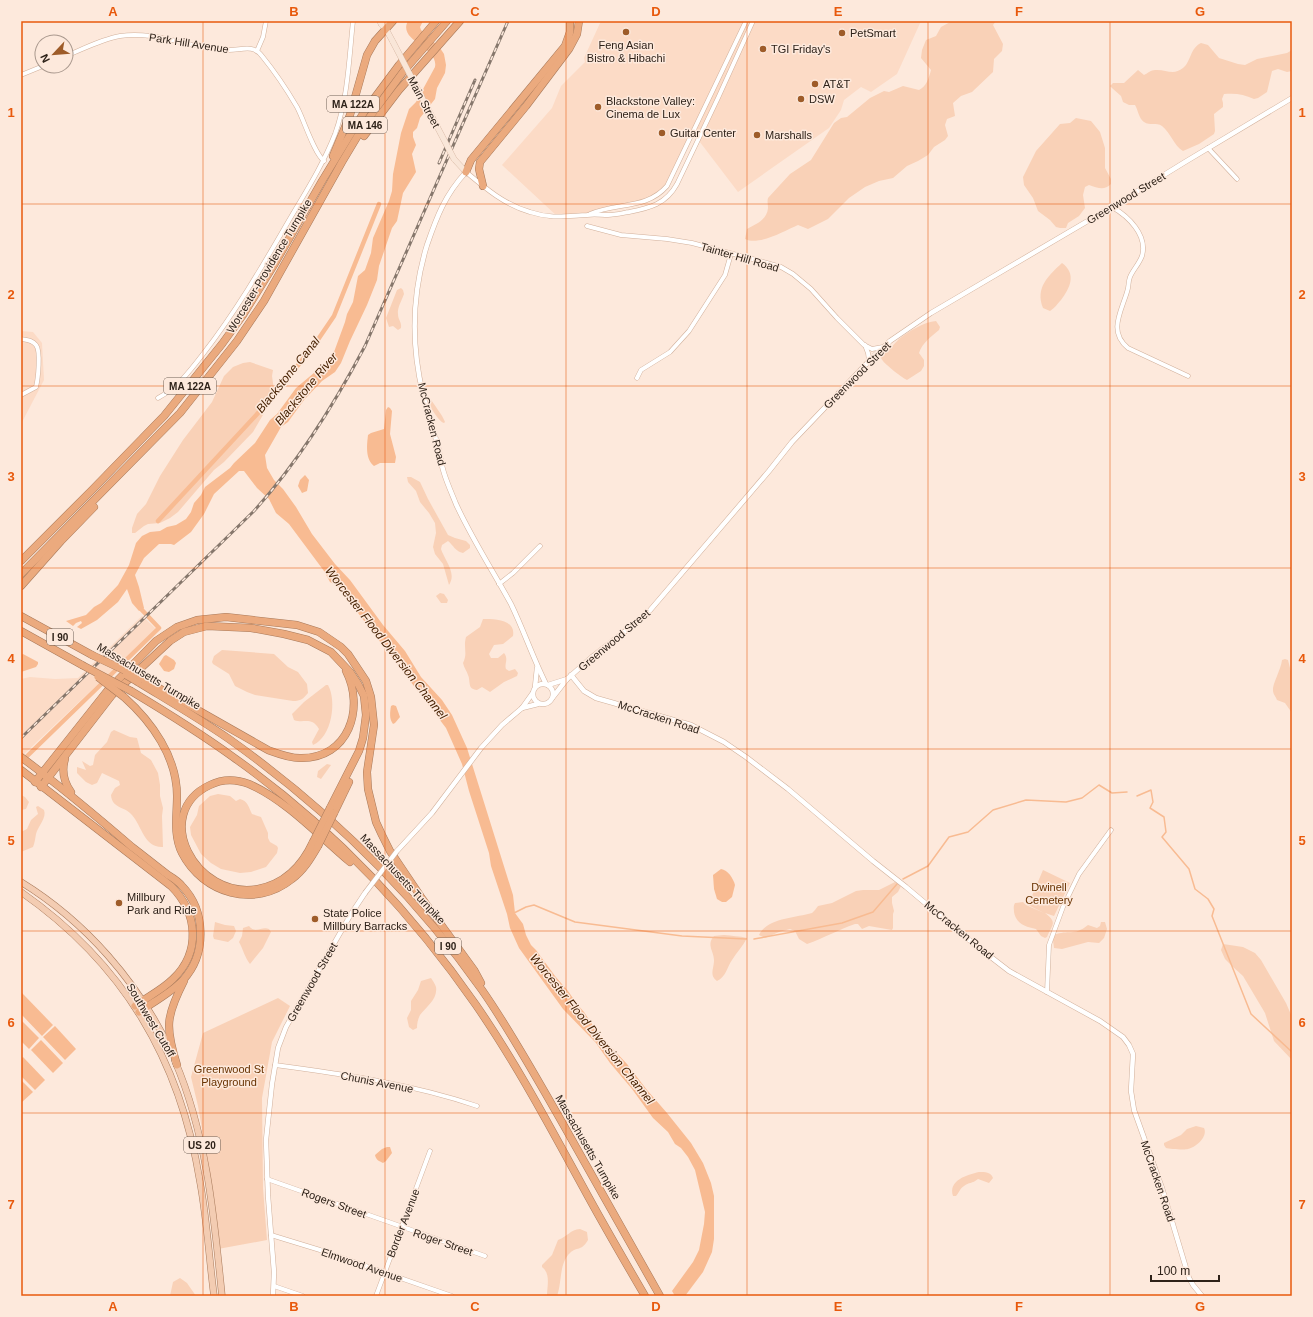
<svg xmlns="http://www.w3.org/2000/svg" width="1313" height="1317" font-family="Arial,sans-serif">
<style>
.built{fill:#fcdbc6}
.green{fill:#f9d1b7}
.water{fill:#f8bb92}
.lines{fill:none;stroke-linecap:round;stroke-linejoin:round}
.stream{stroke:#f8bb92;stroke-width:1.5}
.canal{stroke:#f8bb92;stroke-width:4.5}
.minor-casing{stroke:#d1b09b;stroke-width:5}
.tertiary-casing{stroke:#d1b09b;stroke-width:5.5}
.secondary-casing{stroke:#d1b09b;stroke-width:6}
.primary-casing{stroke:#a97a5b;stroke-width:7}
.motorway-casing{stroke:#a97a5b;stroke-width:8}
.minor{stroke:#fff;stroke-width:4}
.tertiary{stroke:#fff;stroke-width:4.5}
.secondary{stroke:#f9e6d8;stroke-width:5.5}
.primary{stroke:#f3ccb2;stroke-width:6}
.motorway{stroke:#ebaa7e;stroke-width:7}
.rail-casing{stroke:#86776c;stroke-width:3}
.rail{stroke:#fde9dc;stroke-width:1.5;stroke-dasharray:4.5;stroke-linecap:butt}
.tertiary-bridge-casing{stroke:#d1b09b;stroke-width:5.5;stroke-linecap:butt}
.secondary-bridge-casing{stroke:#d1b09b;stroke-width:6;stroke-linecap:butt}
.motorway-bridge-casing{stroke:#a97a5b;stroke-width:8;stroke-linecap:butt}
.tertiary-bridge{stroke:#fff;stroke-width:4.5}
.secondary-bridge{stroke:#f9e6d8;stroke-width:5.5}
.motorway-bridge{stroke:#ebaa7e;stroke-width:7}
.grid{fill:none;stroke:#e8590c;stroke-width:1;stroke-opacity:0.55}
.poi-dot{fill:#9e5c29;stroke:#fde9dc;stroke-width:1.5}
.labels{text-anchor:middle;stroke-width:3;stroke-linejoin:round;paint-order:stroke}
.shield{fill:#fde9dc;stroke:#6c5e54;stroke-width:1}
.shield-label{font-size:10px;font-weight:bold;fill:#2e2219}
.poi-label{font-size:11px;fill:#2e2219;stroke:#fde9dc;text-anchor:start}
.street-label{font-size:11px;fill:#2e2219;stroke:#fde9dc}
.park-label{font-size:11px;fill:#683200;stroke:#fde9dc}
.water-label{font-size:12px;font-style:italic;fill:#462001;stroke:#fde9dc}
.neatline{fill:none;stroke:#e8590c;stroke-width:1.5}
.grid-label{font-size:13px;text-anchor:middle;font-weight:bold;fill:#e8590c}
</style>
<rect width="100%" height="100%" fill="#fde9dc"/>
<!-- built -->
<g class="built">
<path d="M601 21H921L897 74 871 92 861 87 844 100 841 110 829 128 738 192 693 133 671 180 653 198 587 214 558 217 502 165 552 108 561 86 585 62 584 58Z"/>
<path d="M21 331 33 332 42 343 44 380 21 424Z"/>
<path d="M142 616 156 629 21 757V679L30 677 55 679 78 678Z"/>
</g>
<!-- green -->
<g class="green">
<path d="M952 21H996L993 25 1003 44 1002 51 994 59 993 72 972 92 961 96 953 103 955 116 947 119 945 125 948 136 945 140 934 147 928 155 918 161 907 166 893 178 879 181 865 187 849 198 828 219 808 229 798 225C784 231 759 246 745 239L747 229C756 224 767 220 768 208 768 204 767 202 768 198L790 174 811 160 834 123 841 118 847 117 870 98 884 91 889 92 903 86 919 90C926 87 929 78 931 70L921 58 922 50 926 40 936 36 941 27Z"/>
<path d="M1201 43 1208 45 1219 58 1238 64 1245 65 1257 59 1287 53 1292 50V71L1287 72 1278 69 1272 71 1267 92 1258 98 1254 99C1244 94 1235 93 1224 94L1222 99 1223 103V107L1214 114 1215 131 1214 134 1199 144 1183 151C1174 146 1171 133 1162 126 1156 122 1150 126 1144 122 1139 119 1138 110 1135 105H1129L1123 102 1121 96 1112 88 1110 86 1113 83H1124L1138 70 1144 75C1148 73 1151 70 1155 70 1166 69 1173 76 1183 68 1191 62 1190 48 1201 43Z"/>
<path d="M1076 118 1091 121 1100 132 1105 148V168L1111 179V184C1104 191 1098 188 1089 185L1085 187 1083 195 1085 208 1079 216 1068 223 1066 228H1060L1056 227 1050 220 1038 211 1033 198 1024 185 1023 177 1036 151 1060 124 1070 123Z"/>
<path d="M1062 263C1077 274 1070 288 1061 300 1057 304 1055 308 1050 311L1043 308C1035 288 1048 276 1062 263Z"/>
<path d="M401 288 403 290 404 294C402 300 397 308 398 314 398 320 402 322 401 328L398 330 393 326 389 327 386 318 397 290Z"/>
<path d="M936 321 940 327 939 330C932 336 922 343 919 353L924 360V366L921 371 907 380C901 377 883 363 881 358L883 354C890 350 893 345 899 339 909 331 924 322 936 321Z"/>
<path d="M250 362 273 370 272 376 274 390 267 408 253 432 224 462 214 470 178 512 170 518 160 523 148 524 144 526 135 533H132V528L137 514 146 504 160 476 183 440 212 402 224 376 233 367 243 363Z"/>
<path d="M430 398C434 405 442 414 445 422L444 423C438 421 429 405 427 399Z"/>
<path d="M407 477H411L420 482 428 499 448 535 455 538 466 541 470 545V548L463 553C456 552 453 545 448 541L442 545 441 549C445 561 457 573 449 585L443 564 435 554 433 547 436 533 435 523 429 513 420 502 416 491 408 482Z"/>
<path d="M440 593 444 594 448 600 447 603H441L436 596Z"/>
<path d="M483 619C494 619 516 619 513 636L503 644 494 645 489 654 491 658H498L504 653C509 659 504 664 506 669L509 671 515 669 518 673 517 676 504 682 490 692 482 687 477 690C467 689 471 682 468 675 467 671 464 668 463 663 468 653 463 648 466 637L480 627Z"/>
<path d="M222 650 274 654 288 667 298 672 307 684 308 693C303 699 301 701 293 701L255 695 247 692 235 686 229 674 213 664 212 662 214 656Z"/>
<path d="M1285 659 1288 660 1292 676V713L1285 703 1277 700C1276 697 1273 694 1273 691 1272 684 1281 670 1282 660Z"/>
<path d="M326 685H328C337 701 332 737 313 745L312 742 319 729C311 716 304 724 294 720L292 714 304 702Z"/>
<path d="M114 730 130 737 137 738 141 753 151 760 158 773 160 785V796L163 808 162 816 163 847C144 848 142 826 132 815 125 806 112 809 111 795L115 788 120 785 119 781 102 773 97 783 92 785 86 782 77 773V767L86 770 82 761 90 766 93 765 95 755 107 742 111 732Z"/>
<path d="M327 764 331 765 321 779 317 777 318 771Z"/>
<path d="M218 794 230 796 236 801 240 799C248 801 249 808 252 814L261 817 268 833V838L270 842 277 846 278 848 277 853 266 867 251 872 240 873 221 869 211 863 201 854 191 835 190 827 197 815 199 806 210 796Z"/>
<path d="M21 795 25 797 29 802 26 809 21 810Z"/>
<path d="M38 806 44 810C47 818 38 826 36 834 35 839 35 842 33 847L21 852V832L27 829 31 820 38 814 36 807Z"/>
<path d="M1043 870 1070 883 1054 916 1045 913C1058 923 1052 924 1047 937L1045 938 1041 936 1036 929C1026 927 1016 924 1014 912 1014 908 1013 907 1015 903L1023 902 1026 905 1044 913 1028 905Z"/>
<path d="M895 882 902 884 898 892 892 897V903L894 911 893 914V928L892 930 869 926 862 929 858 924H855C838 930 824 938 807 944L799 939 795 931 790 929 779 932 765 938 759 935C767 918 795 918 812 913L815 910 818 906 832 903 856 891 863 890H879Z"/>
<path d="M215 922 225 925 234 926 236 931 233 938 228 942 214 939 213 936Z"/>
<path d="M1101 922H1105L1107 929 1104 938 1099 943 1088 942 1062 949 1054 948 1053 940 1054 935C1069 929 1073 937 1088 925L1097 928 1100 926Z"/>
<path d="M249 926C255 934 262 926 269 929L271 932 263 948 250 964C245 958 243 949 239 942L242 936 243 928Z"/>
<path d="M724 935C732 936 739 936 747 938 743 946 737 952 732 960 727 967 726 977 717 981 709 975 714 969 714 960 714 951 706 945 714 936Z"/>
<path d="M1223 944 1243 947 1255 953 1261 960 1286 1003 1292 1017V1060L1274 1041 1265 1013 1243 976 1232 966 1225 959 1221 950Z"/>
<path d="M431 978C433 981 435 984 436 987 438 999 426 1007 420 1015 418 1019 417 1023 417 1028L413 1030 409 1027 407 1018 411 1010V1001L418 990 421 981Z"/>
<path d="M278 998 290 1006 272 1042 262 1098 263 1188 267 1240 218 1249 214 1198 198 1106 191 1077 203 1033Z"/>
<path d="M1196 1126 1204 1128C1208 1136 1197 1147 1188 1149 1185 1150 1169 1149 1166 1148L1164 1145V1143L1181 1135 1187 1129Z"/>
<path d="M979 1172C985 1172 991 1172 993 1178L989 1183 978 1179C972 1184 969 1182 964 1186 960 1188 959 1193 956 1196H953C948 1180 967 1175 979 1172Z"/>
<path d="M580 1229 587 1232 588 1240C581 1252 577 1246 570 1253 559 1263 562 1283 557 1296H547C547 1286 551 1274 542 1267V1265L552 1255 558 1240C568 1236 570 1230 580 1229Z"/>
<path d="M180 1278 187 1283 196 1296H170L173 1282Z"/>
</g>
<!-- water -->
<g class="water">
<path d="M408 21H423L420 27 421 30 440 48 444 54 446 65 445 73 437 88 435 99 420 118 417 128 413 132V137L416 145 412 154 416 172 403 193 397 221 392 228 379 266 377 280 367 305 350 341 341 363 335 372 322 381 304 400 288 422 281 427 265 455 267 468 274 480 283 489 296 507 312 534 335 564 350 580 383 625 405 651 421 677 442 700 452 715 467 748 513 895 515 913 523 924 526 935 531 945 536 950 555 976 568 991 577 1004 584 1012 598 1033 627 1064 647 1090 667 1113 691 1143 703 1163 711 1183 714 1196V1239L712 1252 703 1272 685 1296H675L672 1291 693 1262 699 1250 704 1224 705 1212 695 1170 688 1157 681 1148 675 1144 668 1132 653 1118 632 1089 610 1063 596 1043 563 1009 519 948 510 928 507 914 491 866 489 853 469 791 462 764 446 728 355 609 336 585 330 582 324 571 289 524 276 513 269 499 257 488 244 471H239L214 494 204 514 191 532 174 545 171 544H159L144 558 135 575 139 587 144 608 142 610 139 611 132 603 127 589 118 602 97 620 81 629 77 627 82 623 81 621 76 623 73 626 66 621 86 615 94 607 101 603 118 585 129 565 136 543 142 536 150 532 160 531 167 527 176 525 186 519 191 512 194 503 201 495 205 487 230 468 234 463 255 443 270 420 277 414 296 388 327 362 334 352 345 322 347 314 353 302 358 276 365 270 371 253 373 238 389 201 392 191 393 174 401 133 409 109 416 102 435 67C439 47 397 41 408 21Z"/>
<path d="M388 407 390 408 392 411 390 434 396 457 395 463H380L374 466C365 459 367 444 368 435L371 433 384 429 386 410Z"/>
<path d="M305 475 309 480 307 491 302 493 298 486 300 480Z"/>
<path d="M23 654 38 662V664L36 667 21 672V655Z"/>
<path d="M166 655 174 660 176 663 174 669 169 672 164 671 159 664 164 656Z"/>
<path d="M393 705 396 706 400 717 395 723 393 724C389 719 390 712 391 706Z"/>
<path d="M721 869C728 870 733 878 735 885L732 897 726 902H722L717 899 714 889 713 875Z"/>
<path d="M22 993 53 1025 42 1036 21 1014Z"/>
<path d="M21 1020 39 1038 29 1049 21 1041Z"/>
<path d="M55 1026 76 1049 65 1060 43 1037Z"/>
<path d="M41 1040 63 1063 53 1073 31 1050Z"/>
<path d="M23 1057 45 1080 35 1090 21 1076V1059Z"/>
<path d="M21 1080 33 1092 21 1103Z"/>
<path d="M387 1147H390L392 1153 386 1161 383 1163C379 1161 376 1160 375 1155L382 1149Z"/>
</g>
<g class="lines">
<!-- stream -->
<g class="stream">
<path d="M1137 796 1151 790 1153 802 1150 808 1164 817 1166 832 1162 837 1189 869 1195 889 1208 899 1214 909 1212 916 1251 1014 1292 1052"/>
<path d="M903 879 928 866 949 837 968 832 993 810 1026 800 1066 802 1082 798 1099 785 1112 793 1127 792"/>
<path d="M514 913 526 907 534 905 575 922 682 936 746 939"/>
<path d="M754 939 842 923 873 912 897 884"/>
</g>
<!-- canal -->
<g class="canal">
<path d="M158 521 271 399 315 344 334 316 379 204"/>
<path d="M21 762 159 628 142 610 139 605"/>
</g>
<!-- minor casing -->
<g class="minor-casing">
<g id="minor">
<path d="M257 51 263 37 266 21"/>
<path d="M66 56C83 49 102 39 120 36 157 30 192 50 229 50 242 50 253 44 262 56 275 72 287 90 297 107 304 120 314 153 324 161"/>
<path d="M21 75 43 66"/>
<path d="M1208 148 1237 179"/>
<path d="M466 172C485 188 505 205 530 212 551 219 566 216 587 215 594 214 601 215 608 215 615 215 623 213 629 212 650 208 666 204 677 184L718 98 753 21"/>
<path d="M1112 207C1128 216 1148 235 1142 256 1139 264 1133 270 1130 277 1128 282 1129 287 1127 292 1121 312 1108 332 1128 348L1188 376"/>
<path d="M590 214C617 202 646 210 667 186L746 21"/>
<path d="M587 226 621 235 667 239 692 243 760 261 781 267 793 274 811 289 837 318 864 345 872 349 883 347"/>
<path d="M21 339C27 340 32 340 36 345 41 351 38 379 36 387L21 395"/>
<path d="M865 345 868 353 869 361"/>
<path d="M637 378 641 370 670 352 689 331 725 275 731 254"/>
<path d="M158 398C177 388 190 371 203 354 235 313 262 267 288 222 305 193 323 165 335 134 348 98 349 59 353 21"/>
<path d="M499 584 513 573 540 546"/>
<path d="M1047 992 1049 945 1063 907 1079 874 1111 830"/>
<path d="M275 1065C343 1074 412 1084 477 1106"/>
<path d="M267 1179 485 1256"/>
<path d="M271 1235 320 1250 452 1296"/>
<path d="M274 1286 303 1296"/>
<path d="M376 1296 430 1151"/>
</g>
</g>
<!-- tertiary casing -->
<g class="tertiary-casing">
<g id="tertiary">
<path d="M466 172C445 195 437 216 427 245 412 294 411 345 423 394 427 412 433 429 438 446 440 455 441 464 444 473 447 483 452 494 456 504 472 539 493 571 511 604 524 631 533 658 546 684"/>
<path d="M571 675 584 691 596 698 691 725 724 742 746 757 788 789 873 861 906 887 974 944 1009 971 1100 1021 1123 1037 1129 1045 1133 1054 1131 1091 1134 1110 1162 1188 1189 1278 1193 1285 1202 1296"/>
<circle cx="543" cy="694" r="10"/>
<path d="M548 685 567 679"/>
<path d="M535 687 537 668"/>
<path d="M553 697 567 679 592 657 646 615 769 471 792 442 873 357 890 341 931 313 1120 202 1185 162 1292 98"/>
<path d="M522 708 538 704"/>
<path d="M397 851 432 813 481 748 502 725 522 708 532 694"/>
<path d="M273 1296 274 1272 268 1196 266 1140 272 1084 278 1048 286 1027 351 914 365 893"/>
</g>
</g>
<!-- secondary casing -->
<g class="secondary-casing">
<g id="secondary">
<path d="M380 21 381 24 386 29 393 42"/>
<path d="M385 21 386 29"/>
<path d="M454 159 466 172"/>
</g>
</g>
<!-- primary casing -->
<g class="primary-casing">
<g id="primary">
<path d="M21 882C86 922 138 982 171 1051"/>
<path d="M21 892C124 964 180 1059 200 1182 207 1220 209 1258 214 1296"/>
<path d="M175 1061C207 1136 214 1216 222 1296"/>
</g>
</g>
<!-- motorway casing -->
<g class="motorway-casing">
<g id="motorway">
<path d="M364 136 399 90 460 21"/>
<path d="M333 156 350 115 367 55 375 41 393 21"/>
<path d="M466 172 471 160 565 46 570 32V21"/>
<path d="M483 186 479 169 480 162 526 106 569 49 577 34 579 21"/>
<path d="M21 561 92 490 164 416 222 344 243 315 274 265 322 181 364 112 399 65 436 21"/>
<path d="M21 574 180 413 237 341 264 301 342 162 366 122 403 72 447 21"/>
<path d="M21 586 61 541 94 507"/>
<path d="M21 616 92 655"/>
<path d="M21 631 82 665"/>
<path d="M143 679 268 750C279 754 289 758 300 758 349 759 365 708 346 671"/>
<path d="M138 682C169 701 200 719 229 739 326 808 413 892 482 990 512 1033 537 1079 563 1124 595 1181 628 1239 660 1296"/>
<path d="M131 691C166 712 200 733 233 757 328 824 410 910 476 1005 516 1063 549 1125 583 1187 603 1224 624 1260 645 1296"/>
<path d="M124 697C152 722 177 757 177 796 177 815 173 835 182 853 203 894 255 909 292 879 304 870 311 858 318 846"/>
<path d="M21 757C59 785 96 816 132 847 144 856 156 866 168 875 173 878 178 881 182 886 206 911 207 954 183 980 171 993 153 1002 139 1012"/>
<path d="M65 759C61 772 64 782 71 792"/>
<path d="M21 770 171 886C198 913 201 952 173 979 162 990 147 997 135 1006"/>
<path d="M35 782 108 690 156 641 177 627 197 620 226 617 297 625 319 632 341 647 348 654 366 681 371 697 374 725 367 772 368 789 376 822 382 835 390 851 421 897 474 970 481 983"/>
<path d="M41 787 112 695 170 641 184 632 207 626 251 628 284 634 308 640 331 652 350 672 358 684 364 696 366 715 363 738 359 751 330 808"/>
<path d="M334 813 349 782"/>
<path d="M313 842C302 866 284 884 258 889 195 900 150 813 210 785 222 779 236 779 249 784 286 800 319 836 350 862"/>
<path d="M177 1065C165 1027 166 1016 184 981"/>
</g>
</g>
<!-- minor -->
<use href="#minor" class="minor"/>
<!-- tertiary -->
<use href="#tertiary" class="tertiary"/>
<!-- secondary -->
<use href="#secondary" class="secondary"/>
<!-- primary -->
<use href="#primary" class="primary"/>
<!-- motorway -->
<use href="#motorway" class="motorway"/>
<!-- rail casing -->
<g class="rail-casing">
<g id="rail">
<path d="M439 163 475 80"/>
<path d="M21 738 254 511C299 461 334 405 365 346L508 21"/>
</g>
</g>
<!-- rail -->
<use href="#rail" class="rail"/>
<!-- tertiary-bridge casing -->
<g class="tertiary-bridge-casing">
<path id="tertiary-bridge" d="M365 893 397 851"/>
</g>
<!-- secondary-bridge casing -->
<g class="secondary-bridge-casing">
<path id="secondary-bridge" d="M393 42 454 159"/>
</g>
<!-- motorway-bridge casing -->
<g class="motorway-bridge-casing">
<g id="motorway-bridge">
<path d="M92 655 143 679"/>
<path d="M82 665 131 691"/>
<path d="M126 675 138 682"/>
<path d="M98 677 124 697"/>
<path d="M313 842 330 808"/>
<path d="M318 846 334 813"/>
</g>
</g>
<!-- tertiary-bridge -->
<use href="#tertiary-bridge" class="tertiary-bridge"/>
<!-- secondary-bridge -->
<use href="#secondary-bridge" class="secondary-bridge"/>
<!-- motorway-bridge -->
<use href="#motorway-bridge" class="motorway-bridge"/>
</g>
<!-- grid -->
<path class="grid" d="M203 21V1296M385 21V1296M566 21V1296M747 21V1296M928 21V1296M1110 21V1296M21 204H1292M21 386H1292M21 568H1292M21 749H1292M21 931H1292M21 1113H1292"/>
<!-- markers -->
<g class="poi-dot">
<circle cx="626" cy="32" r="4"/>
<circle cx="842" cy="33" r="4"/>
<circle cx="763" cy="49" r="4"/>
<circle cx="815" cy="84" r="4"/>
<circle cx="801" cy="99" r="4"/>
<circle cx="598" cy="107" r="4"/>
<circle cx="662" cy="133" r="4"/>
<circle cx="757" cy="135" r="4"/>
<circle cx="119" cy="903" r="4"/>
<circle cx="315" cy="919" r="4"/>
</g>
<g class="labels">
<!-- shield labels -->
<g class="shield">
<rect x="327" y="96" width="52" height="16" rx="3"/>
<rect x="343" y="117" width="44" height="16" rx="3"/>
<rect x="164" y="378" width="52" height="16" rx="3"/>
<rect x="47" y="629" width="26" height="16" rx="3"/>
<rect x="435" y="938" width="26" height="16" rx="3"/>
<rect x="184" y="1137" width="36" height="16" rx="3"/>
</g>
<g class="shield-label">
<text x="353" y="108">MA 122A</text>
<text x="365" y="129">MA 146</text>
<text x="190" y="390">MA 122A</text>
<text x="60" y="641">I 90</text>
<text x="448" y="950">I 90</text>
<text x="202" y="1149">US 20</text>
</g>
<!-- poi labels -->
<g class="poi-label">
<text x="850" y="37">PetSmart</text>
<text x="626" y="49" text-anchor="middle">Feng Asian<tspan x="626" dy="13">Bistro &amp; Hibachi</tspan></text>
<text x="771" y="53">TGI Friday's</text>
<text x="823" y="88">AT&amp;T</text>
<text x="809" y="103">DSW</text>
<text x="606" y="105">Blackstone Valley:<tspan x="606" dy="13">Cinema de Lux</tspan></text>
<text x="670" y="137">Guitar Center</text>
<text x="765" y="139">Marshalls</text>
<text x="127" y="901">Millbury<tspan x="127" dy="13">Park and Ride</tspan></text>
<text x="323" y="917">State Police<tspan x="323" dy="13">Millbury Barracks</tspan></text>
</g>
<!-- street labels -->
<g class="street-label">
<text transform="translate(189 43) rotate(9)" y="4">Park Hill Avenue</text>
<text transform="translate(424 102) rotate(62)" y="4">Main Street</text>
<text transform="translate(1126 198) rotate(-31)" y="4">Greenwood Street</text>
<text transform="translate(740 257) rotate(16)" y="4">Tainter Hill Road</text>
<text transform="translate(269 266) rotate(-59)" y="4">Worcester-Providence Turnpike</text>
<text transform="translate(857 375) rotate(-45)" y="4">Greenwood Street</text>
<text transform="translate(432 424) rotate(76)" y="4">McCracken Road</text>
<text transform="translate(614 640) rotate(-40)" y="4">Greenwood Street</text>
<text transform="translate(149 676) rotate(31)" y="4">Massachusetts Turnpike</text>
<text transform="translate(659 717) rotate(18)" y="4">McCracken Road</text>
<text transform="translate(403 879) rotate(47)" y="4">Massachusetts Turnpike</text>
<text transform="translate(959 930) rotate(39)" y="4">McCracken Road</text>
<text transform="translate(312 982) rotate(-60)" y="4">Greenwood Street</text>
<text transform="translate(151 1020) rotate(59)" y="4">Southwest Cutoff</text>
<text transform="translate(377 1082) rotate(11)" y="4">Chunis Avenue</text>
<text transform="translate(588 1147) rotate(60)" y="4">Massachusetts Turnpike</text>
<text transform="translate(1158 1181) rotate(71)" y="4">McCracken Road</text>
<text transform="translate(334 1203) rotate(20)" y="4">Rogers Street</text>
<text transform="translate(403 1223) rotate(-69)" y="4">Border Avenue</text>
<text transform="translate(443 1242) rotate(19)" y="4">Roger Street</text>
<text transform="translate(362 1265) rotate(19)" y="4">Elmwood Avenue</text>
</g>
<!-- park labels -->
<g class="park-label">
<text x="1049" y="891">Dwinell<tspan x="1049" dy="13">Cemetery</tspan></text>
<text x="229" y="1073">Greenwood St<tspan x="229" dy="13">Playground</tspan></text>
</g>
<!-- water labels -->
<g class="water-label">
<text transform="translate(288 375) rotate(-51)" y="4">Blackstone Canal</text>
<text transform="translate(306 389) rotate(-50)" y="4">Blackstone River</text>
<text transform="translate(386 643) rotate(52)" y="4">Worcester Flood Diversion Channel</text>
<text transform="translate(592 1029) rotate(51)" y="4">Worcester Flood Diversion Channel</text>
</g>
</g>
<!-- border -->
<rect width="1313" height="1317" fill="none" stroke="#fde9dc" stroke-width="44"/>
<!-- north arrow -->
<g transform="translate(54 54) rotate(244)"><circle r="19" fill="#fde9dc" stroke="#aa998e"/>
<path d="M0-3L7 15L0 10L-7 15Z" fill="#9e5c29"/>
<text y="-6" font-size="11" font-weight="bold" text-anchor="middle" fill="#2e2219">N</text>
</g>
<!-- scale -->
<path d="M1151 1275v6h68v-6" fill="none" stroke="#2e2219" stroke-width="2"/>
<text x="1157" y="1275" font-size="12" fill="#2e2219" stroke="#fde9dc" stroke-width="3" paint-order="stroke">100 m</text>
<rect x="22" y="22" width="1269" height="1273" class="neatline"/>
<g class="grid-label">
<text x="113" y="16">A</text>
<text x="294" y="16">B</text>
<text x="475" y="16">C</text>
<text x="656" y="16">D</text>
<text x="838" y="16">E</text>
<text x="1019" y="16">F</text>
<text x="1200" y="16">G</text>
<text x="11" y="117">1</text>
<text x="1302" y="117">1</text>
<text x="11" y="299">2</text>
<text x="1302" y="299">2</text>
<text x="11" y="481">3</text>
<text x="1302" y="481">3</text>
<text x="11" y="663">4</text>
<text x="1302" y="663">4</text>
<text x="11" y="845">5</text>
<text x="1302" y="845">5</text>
<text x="11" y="1027">6</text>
<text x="1302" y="1027">6</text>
<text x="11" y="1209">7</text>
<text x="1302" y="1209">7</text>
<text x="113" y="1311">A</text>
<text x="294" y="1311">B</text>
<text x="475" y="1311">C</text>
<text x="656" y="1311">D</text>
<text x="838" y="1311">E</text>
<text x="1019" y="1311">F</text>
<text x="1200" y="1311">G</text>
</g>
</svg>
